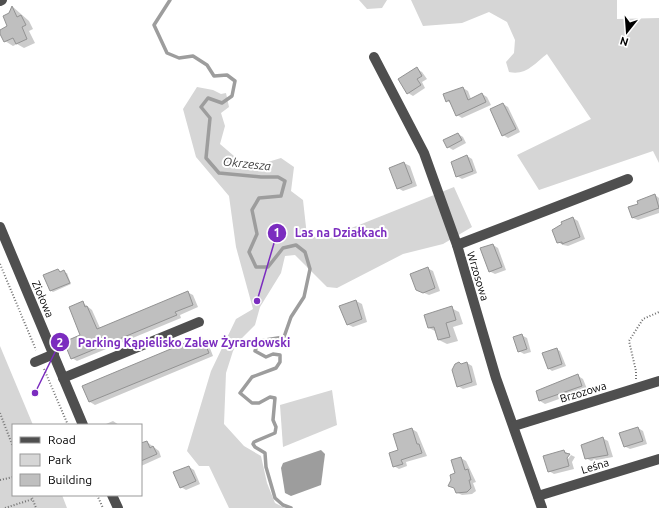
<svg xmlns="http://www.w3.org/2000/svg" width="659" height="508" font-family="Ubuntu,sans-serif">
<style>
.green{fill:#d6d6d6}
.water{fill:#9d9d9d}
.shadow{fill:#0003}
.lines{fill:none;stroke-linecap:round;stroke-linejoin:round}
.stream{stroke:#9d9d9d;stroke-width:3.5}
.building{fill:#bfbfbf;stroke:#939393}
.path{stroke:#717171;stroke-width:2;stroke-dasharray:1 2;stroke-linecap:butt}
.minor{stroke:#4f4f4f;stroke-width:10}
.labels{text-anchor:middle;stroke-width:4;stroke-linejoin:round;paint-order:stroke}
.street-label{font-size:11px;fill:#000;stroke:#fff}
.water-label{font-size:12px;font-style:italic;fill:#3e3e3e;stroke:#fff}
.leader{fill:none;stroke:#7b2cbf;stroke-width:1.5}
.callout-dot{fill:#7b2cbf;stroke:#fff;stroke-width:1.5}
.mark-label{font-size:12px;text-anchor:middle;font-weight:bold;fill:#fff}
.callout-label{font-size:12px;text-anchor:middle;font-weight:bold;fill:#7b2cbf;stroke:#fff;stroke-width:4;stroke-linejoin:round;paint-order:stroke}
</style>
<rect width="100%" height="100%" fill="#fff"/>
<!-- green -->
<g class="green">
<path d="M359 0H387L382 8 367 9Z"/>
<path d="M411 0H617V19L659 18V163L653 151 539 190 517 155 591 119 547 54C535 63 526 76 509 72L506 62 514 53 515 40 507 22 489 12 462 23 423 26Z"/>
<path d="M197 87 213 90 221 94 226 93 229 107 221 113 225 126 220 144 248 168 281 158 294 167 291 191 303 200 307 236 338 238 349 229 454 187 472 227 443 244 403 254 337 288 327 287 295 255 285 256 281 273 260 307 255 325 240 340 233 351 226 373 224 424 244 446 261 456 267 483 275 503 285 508H229L209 466H199L187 451 211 371 236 319 253 309 236 247 229 196 196 157 183 109Z"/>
<path d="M0 346 33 425H13V495H62L67 508H0Z"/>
<path d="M332 390 337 425 283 447 280 405Z"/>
</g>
<!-- water -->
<path class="water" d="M321 450 325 454 321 485 291 496 285 493 281 468 283 463Z"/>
<!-- shadow -->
<g class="shadow">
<path d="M13 7 29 21 33 29 29 31 35 43 24 48 17 44 13 46 5 41 0 31 9 27Z"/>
<path d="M417 69 422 72 427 79 422 82 425 88 413 96 408 93Z"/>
<path d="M463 88 468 91 471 99 482 94 487 97 491 105 462 118 457 115 452 104 447 101Z"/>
<path d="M503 104 508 107 520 132 508 138 503 135Z"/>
<path d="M458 134 463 137 466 143 453 150 448 147Z"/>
<path d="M467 156 472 159 477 173 462 179 457 176Z"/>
<path d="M404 163 410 166 417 186 403 191 398 188Z"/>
<path d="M655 195 659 198V213L638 220 633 218 639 205Z"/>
<path d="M573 218 578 221 585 239 568 246 563 245 558 242Z"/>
<path d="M493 245 498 248 506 270 495 274 489 271Z"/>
<path d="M427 268 433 271 440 291 429 295 417 290Z"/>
<path d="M58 270 61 273H67L71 284 53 292 50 290Z"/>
<path d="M187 292 193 295 198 307 180 315 181 318 77 361 72 358 81 336 82 302 92 310 100 328Z"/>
<path d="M356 301 362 304 367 322 353 327 347 324 341 307Z"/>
<path d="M451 308 459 312 463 324 453 327 458 341 447 344 439 340 437 332 429 328Z"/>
<path d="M521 335 527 338 531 352 524 354 519 351Z"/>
<path d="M203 340 208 343 213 356 95 405 90 402 185 344 189 346Z"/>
<path d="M556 349 560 351 566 366 552 371 548 368Z"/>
<path d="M467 363 472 366 477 385 463 389 458 386 456 365Z"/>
<path d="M578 376 583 379 587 389 545 404 540 401 537 392Z"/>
<path d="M113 421 119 425H106V424Z"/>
<path d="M638 428 643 431 647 444 630 449 624 446Z"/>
<path d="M412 429 417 432 427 456 406 462 407 466 399 469 394 466 399 450Z"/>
<path d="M602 438 608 441 613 457 591 461 586 458Z"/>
<path d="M147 442 159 451 161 457 141 466V444Z"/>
<path d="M564 451 569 454 565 463 571 455 575 457 572 462 574 469 554 474 549 471Z"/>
<path d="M461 458 466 461 476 482 473 483 476 491 472 494 462 495 456 492V474Z"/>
<path d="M189 467 194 470 200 484 186 490 181 487Z"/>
</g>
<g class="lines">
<!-- stream -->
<path class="stream" d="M170 0 154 25 167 53 179 58 193 56 207 65 214 76 227 75 235 81 232 96 222 103 208 98 201 107 210 118 206 158 219 173 261 177H278L285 181 281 196 259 198 252 210 257 234 249 252 256 267H268L283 248 296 245 305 252 310 269 304 297 291 317 284 337 259 341 255 351 266 357 273 354 280 355V362L276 368 252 377 240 393 252 403H259L270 397 275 398 273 420 276 427 275 433 254 442 253 444 255 447 265 453 266 467 275 498 283 505 291 508"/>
</g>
<!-- building -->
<g class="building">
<path d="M12 6 17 17 21 15 26 25 22 27 27 39 16 44 13 38 4 42 0 34V30L7 26 3 16 9 13Z"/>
<path d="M417 67 422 76 417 79 421 85 407 94 398 79Z"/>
<path d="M463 87 468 100 482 93 486 102 456 116 449 100 446 102 443 94Z"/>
<path d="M503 103 516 129 502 136 490 109Z"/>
<path d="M458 133 462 140 447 148 443 140Z"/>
<path d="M467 155 473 171 456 177 451 162Z"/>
<path d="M404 162 412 183 397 189 389 168Z"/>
<path d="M655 194 659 208 632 218 628 207 638 204 637 201Z"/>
<path d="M573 217 580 237 562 244V242L557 243 552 230 562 224 561 222Z"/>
<path d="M493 244 502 267 489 272 480 248Z"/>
<path d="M428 267 435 288 423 293 416 290 410 274Z"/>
<path d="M58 269 60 272 64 270 70 283 50 291 43 275Z"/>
<path d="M188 291 193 305 175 312 177 315 71 359 64 342 80 335 69 307 83 301 85 307 87 306 97 329Z"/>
<path d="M356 300 362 319 347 325 339 306Z"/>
<path d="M452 306 456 320 446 323 450 337 438 340 434 327 428 328 424 315Z"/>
<path d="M522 334 527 349 518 352 513 337Z"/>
<path d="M203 339 209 353 89 402 82 386 185 343 187 346Z"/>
<path d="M557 348 562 364 548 369 542 353Z"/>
<path d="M459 362 461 364 467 362 472 382 457 387 452 370 455 364Z"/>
<path d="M578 374 582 386 539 401 536 391Z"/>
<path d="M638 427 643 441 624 447 619 433Z"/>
<path d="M412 428 417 444H419L422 453 401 460 403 464 393 467 389 453 398 450 393 434Z"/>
<path d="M603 437 608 455 585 459 581 445Z"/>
<path d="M147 441 150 448 153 446 157 454 141 461V443Z"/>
<path d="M564 450 565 453 570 454 567 458 569 466 548 472 543 456Z"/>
<path d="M461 457 465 470 468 469 471 480H469L471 488 467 492 456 493 454 488 448 486 451 480 450 475 455 473 451 460Z"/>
<path d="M189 466 196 481 180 488 173 472Z"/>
</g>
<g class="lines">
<!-- path -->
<g class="path">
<path d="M0 264 36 350"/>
<path d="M44 369 68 425"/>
<path d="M636 379V371L629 341 643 319 659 312"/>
<path d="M0 413 13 447"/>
<path d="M0 480 13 477"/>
<path d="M31 495 36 508"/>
<path d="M97 495 103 508"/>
<path d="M5 508 33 499"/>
</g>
<!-- minor -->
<g class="minor">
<path d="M0 1 2 0"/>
<path d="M374 57 424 153 457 245 496 378 542 508"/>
<path d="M0 227 83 425"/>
<path d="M457 245 628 179"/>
<path d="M35 362 54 354"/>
<path d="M63 378 199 322"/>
<path d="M514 426 659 381"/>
<path d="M112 495 118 508"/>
<path d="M538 496 659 459"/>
</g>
</g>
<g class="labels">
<!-- street labels -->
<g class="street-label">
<text transform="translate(478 276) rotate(73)" y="4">Wrzosowa</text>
<text transform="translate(43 299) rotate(67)" y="4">Ziołowa</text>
<text transform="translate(583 392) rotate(-17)" y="4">Brzozowa</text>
<text transform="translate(595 466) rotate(-17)" y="4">Leśna</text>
</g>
<!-- water labels -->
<g class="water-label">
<text transform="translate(247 164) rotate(6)" y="4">Okrzesza</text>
</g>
</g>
<!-- callouts -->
<path class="leader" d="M257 301L277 233M35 393L60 342"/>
<g class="callout-dot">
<circle cx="257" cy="301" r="4"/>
<circle cx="35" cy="393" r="4"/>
<circle cx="277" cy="233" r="10"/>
<circle cx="60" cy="342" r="10"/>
</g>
<g class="mark-label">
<text x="277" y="237">1</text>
<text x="60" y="347">2</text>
</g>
<g class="callout-label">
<text x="341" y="237">Las na Działkach</text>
<text x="184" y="347">Parking Kąpielisko Zalew Żyrardowski</text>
</g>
<!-- legend -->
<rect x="12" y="424" width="130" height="72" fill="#ffffff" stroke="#999999"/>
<rect x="20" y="437" width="20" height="6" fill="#4f4f4f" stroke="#999999"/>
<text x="48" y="444" font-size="12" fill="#000000">Road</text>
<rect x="20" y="454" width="20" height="12" fill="#d6d6d6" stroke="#999999"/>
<text x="48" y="464" font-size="12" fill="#000000">Park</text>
<rect x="20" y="474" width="20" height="12" fill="#bfbfbf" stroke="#999999"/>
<text x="48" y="484" font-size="12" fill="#000000">Building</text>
<!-- north arrow -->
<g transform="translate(627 32) rotate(197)" stroke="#ffffff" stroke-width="3" paint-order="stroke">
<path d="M0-3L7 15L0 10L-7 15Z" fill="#000000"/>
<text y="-6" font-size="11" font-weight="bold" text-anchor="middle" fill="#000000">N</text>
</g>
</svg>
